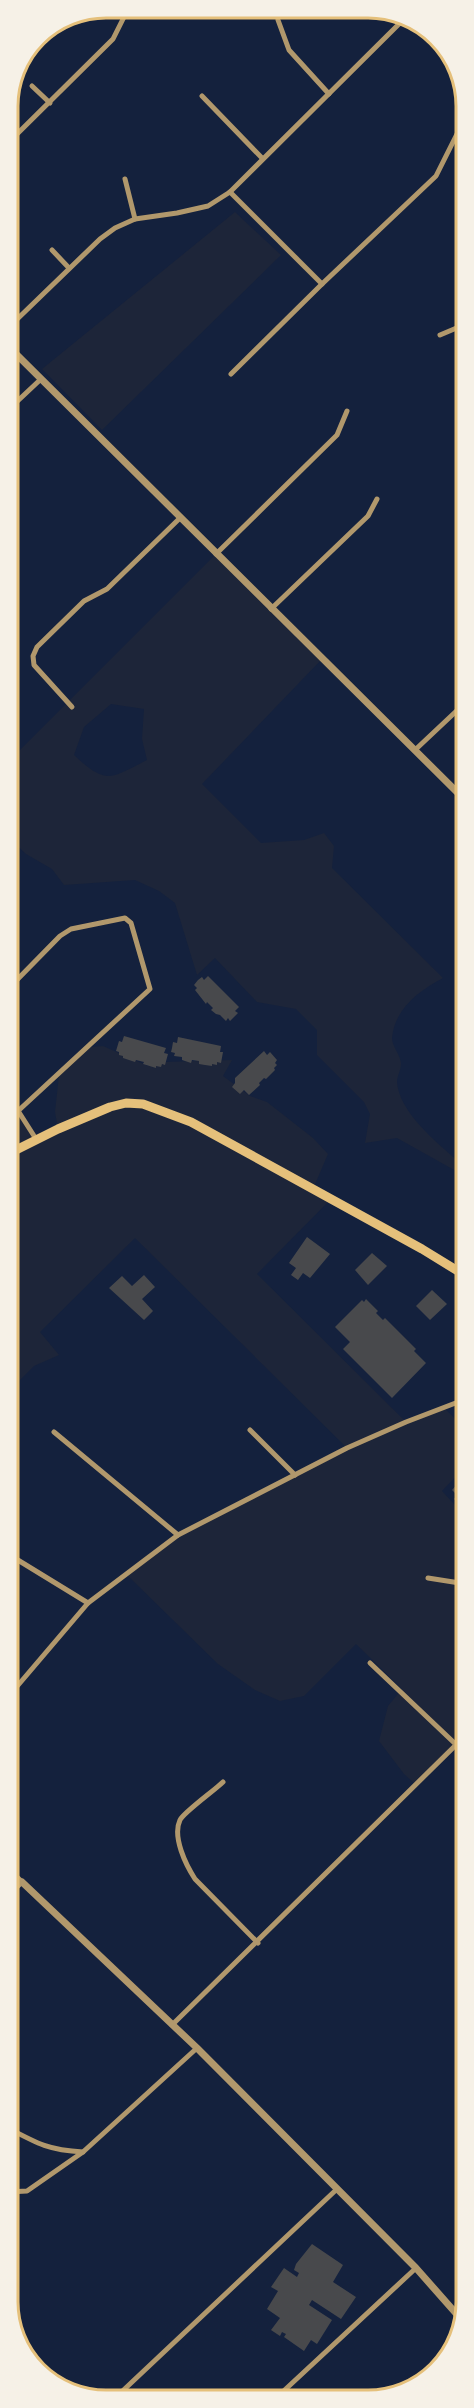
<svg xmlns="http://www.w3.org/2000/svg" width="474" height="2408" font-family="Montserrat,sans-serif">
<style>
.green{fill:#1d2539;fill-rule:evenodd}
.building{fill:#48494c}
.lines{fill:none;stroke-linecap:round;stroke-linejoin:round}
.minor{stroke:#b1986c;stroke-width:5}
.tertiary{stroke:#b1986c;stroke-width:7}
.primary{stroke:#e5c07b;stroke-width:9}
.rim{fill:none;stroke:#e5c07b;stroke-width:3}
</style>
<rect width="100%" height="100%" fill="#14213d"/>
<!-- green -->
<g class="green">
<path d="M235 212 281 255 102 430 42 369Z"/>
<path d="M216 554 322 659 202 784 261 843 304 840 324 833 334 846 332 868 443 978C419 991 395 1008 392 1038 392 1047 401 1055 401 1064 401 1070 397 1076 397 1082 399 1112 437 1143 458 1161L456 1171 397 1138 365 1143 370 1114 364 1102 317 1055V1030L296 1009 257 1002 215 958 197 975 175 903 159 891 135 880 64 885 52 869 26 854 8 837V744L17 753ZM111 704 144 709 142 739 147 760C110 779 106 785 74 755L84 727Z"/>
<path d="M103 1046 148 1066 164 1062 232 1060 223 1076 250 1096 267 1102 313 1138 328 1154 313 1189 331 1199 257 1274 406 1422 444 1408 466 1429V1466L442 1491 466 1517V1735L416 1785 404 1774 379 1741 388 1706 402 1689 356 1644 304 1696 280 1701 255 1690 218 1664 126 1574 178 1535 347 1448 135 1238 40 1332 59 1355 34 1366 8 1392V1097L37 1139 58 1129 55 1112 59 1075 89 1047Z"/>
</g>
<!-- building -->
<g class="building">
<path d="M208 976 239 1007 235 1011 238 1013 230 1021 228 1018 226 1021 220 1015 216 1014 211 1010 213 1008 207 1002 206 1004 195 990 197 988 194 985 198 980 202 977 204 980Z"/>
<path d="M124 1036 166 1048 164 1053 168 1054 165 1065 162 1064 161 1067 156 1066V1068L143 1064 144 1062 136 1060 135 1062 123 1058V1056L119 1055V1052L116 1051 119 1041 122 1042Z"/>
<path d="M178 1037 221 1046 220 1052H223L221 1063 217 1062V1065L212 1064V1066L205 1065 199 1064V1061L192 1060 191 1063 182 1060V1057L174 1056 175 1053 171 1052 172 1048 173 1042 177 1043Z"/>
<path d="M264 1051 267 1055 270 1052 277 1060 275 1063 277 1065 274 1068 275 1070 266 1079 264 1078 259 1083 260 1085 249 1095 244 1090 240 1094 232 1087 235 1083V1078Z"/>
<path d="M307 1237 330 1254 310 1278 303 1273 298 1280 291 1275 296 1268 289 1263Z"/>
<path d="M372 1253 387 1266 368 1285 355 1270Z"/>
<path d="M144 1275 155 1287 142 1299 153 1311 144 1320 109 1288 122 1276 132 1286Z"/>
<path d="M432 1290 447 1304 430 1320 416 1306Z"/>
<path d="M366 1299 378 1311 376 1313 383 1320 385 1318 416 1349 414 1351 426 1363 392 1398 343 1349 350 1342 335 1327 362 1300 364 1302Z"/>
<path d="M459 1482 465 1488 466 1486V1511L454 1499 457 1495 452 1490Z"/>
<path d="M312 2244 343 2265 333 2282 356 2297 341 2319 312 2300 309 2305 332 2320 317 2344 311 2340 304 2351 284 2337 286 2334 282 2332 280 2336 271 2330 280 2318 267 2309 278 2291 271 2287 284 2268 297 2277 299 2273 294 2270 296 2264Z"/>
</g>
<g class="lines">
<!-- minor -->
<g class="minor">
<path d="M127 11 138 8"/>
<path d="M278 20 289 50 329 94"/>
<path d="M32 86 50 103"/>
<path d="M202 96 262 158"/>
<path d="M8 143 113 39 127 11"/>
<path d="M125 179 135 219"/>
<path d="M230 192 322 284"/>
<path d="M52 250 69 268"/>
<path d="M8 328 100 239 115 228 135 219 177 213 208 206 230 192 405 18"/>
<path d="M440 335 466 324"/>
<path d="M231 374 322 284 436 176 466 116"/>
<path d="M8 410 41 379"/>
<path d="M216 554 337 435 347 411"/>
<path d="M271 609 368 516 377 499"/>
<path d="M72 707 34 665 33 656 37 647 84 601 107 589 180 518"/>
<path d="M415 750 466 702"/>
<path d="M8 989 60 936 71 929 125 918 131 923 150 989 18 1111"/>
<path d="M8 1095 36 1139"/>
<path d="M250 1430 295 1475"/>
<path d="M54 1432 178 1535"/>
<path d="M8 1554 88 1603"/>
<path d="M428 1578 466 1584"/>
<path d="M370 1663 466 1754"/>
<path d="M8 1697 88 1603 178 1535 347 1448 406 1422 466 1399"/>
<path d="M223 1782C215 1790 184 1812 180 1820 172 1837 186 1865 195 1879L258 1943"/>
<path d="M8 1868 22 1882 8 1896"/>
<path d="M172 2025 466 1735"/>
<path d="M8 2128C38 2144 49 2150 83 2152"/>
<path d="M8 2192 27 2191 83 2152 197 2048"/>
<path d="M114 2399 337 2189"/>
<path d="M275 2399 416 2268"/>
</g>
<!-- tertiary -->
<g class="tertiary">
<path d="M8 346 466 801"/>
<path d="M22 1882 197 2048 416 2268 461 2319"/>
</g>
<!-- primary -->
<path class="primary" d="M8 1154 58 1129 110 1107 126 1103 143 1104 191 1122 422 1249 466 1276"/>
</g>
<!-- crop -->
<path d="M0 0H474V2408H0ZM106 18H368A88 88 0 0 1 456 106V2302A88 88 0 0 1 368 2390H106A88 88 0 0 1 18 2302V106A88 88 0 0 1 106 18Z" fill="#f6f1e7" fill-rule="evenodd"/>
<path class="rim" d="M106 18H368A88 88 0 0 1 456 106V2302A88 88 0 0 1 368 2390H106A88 88 0 0 1 18 2302V106A88 88 0 0 1 106 18Z"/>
</svg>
